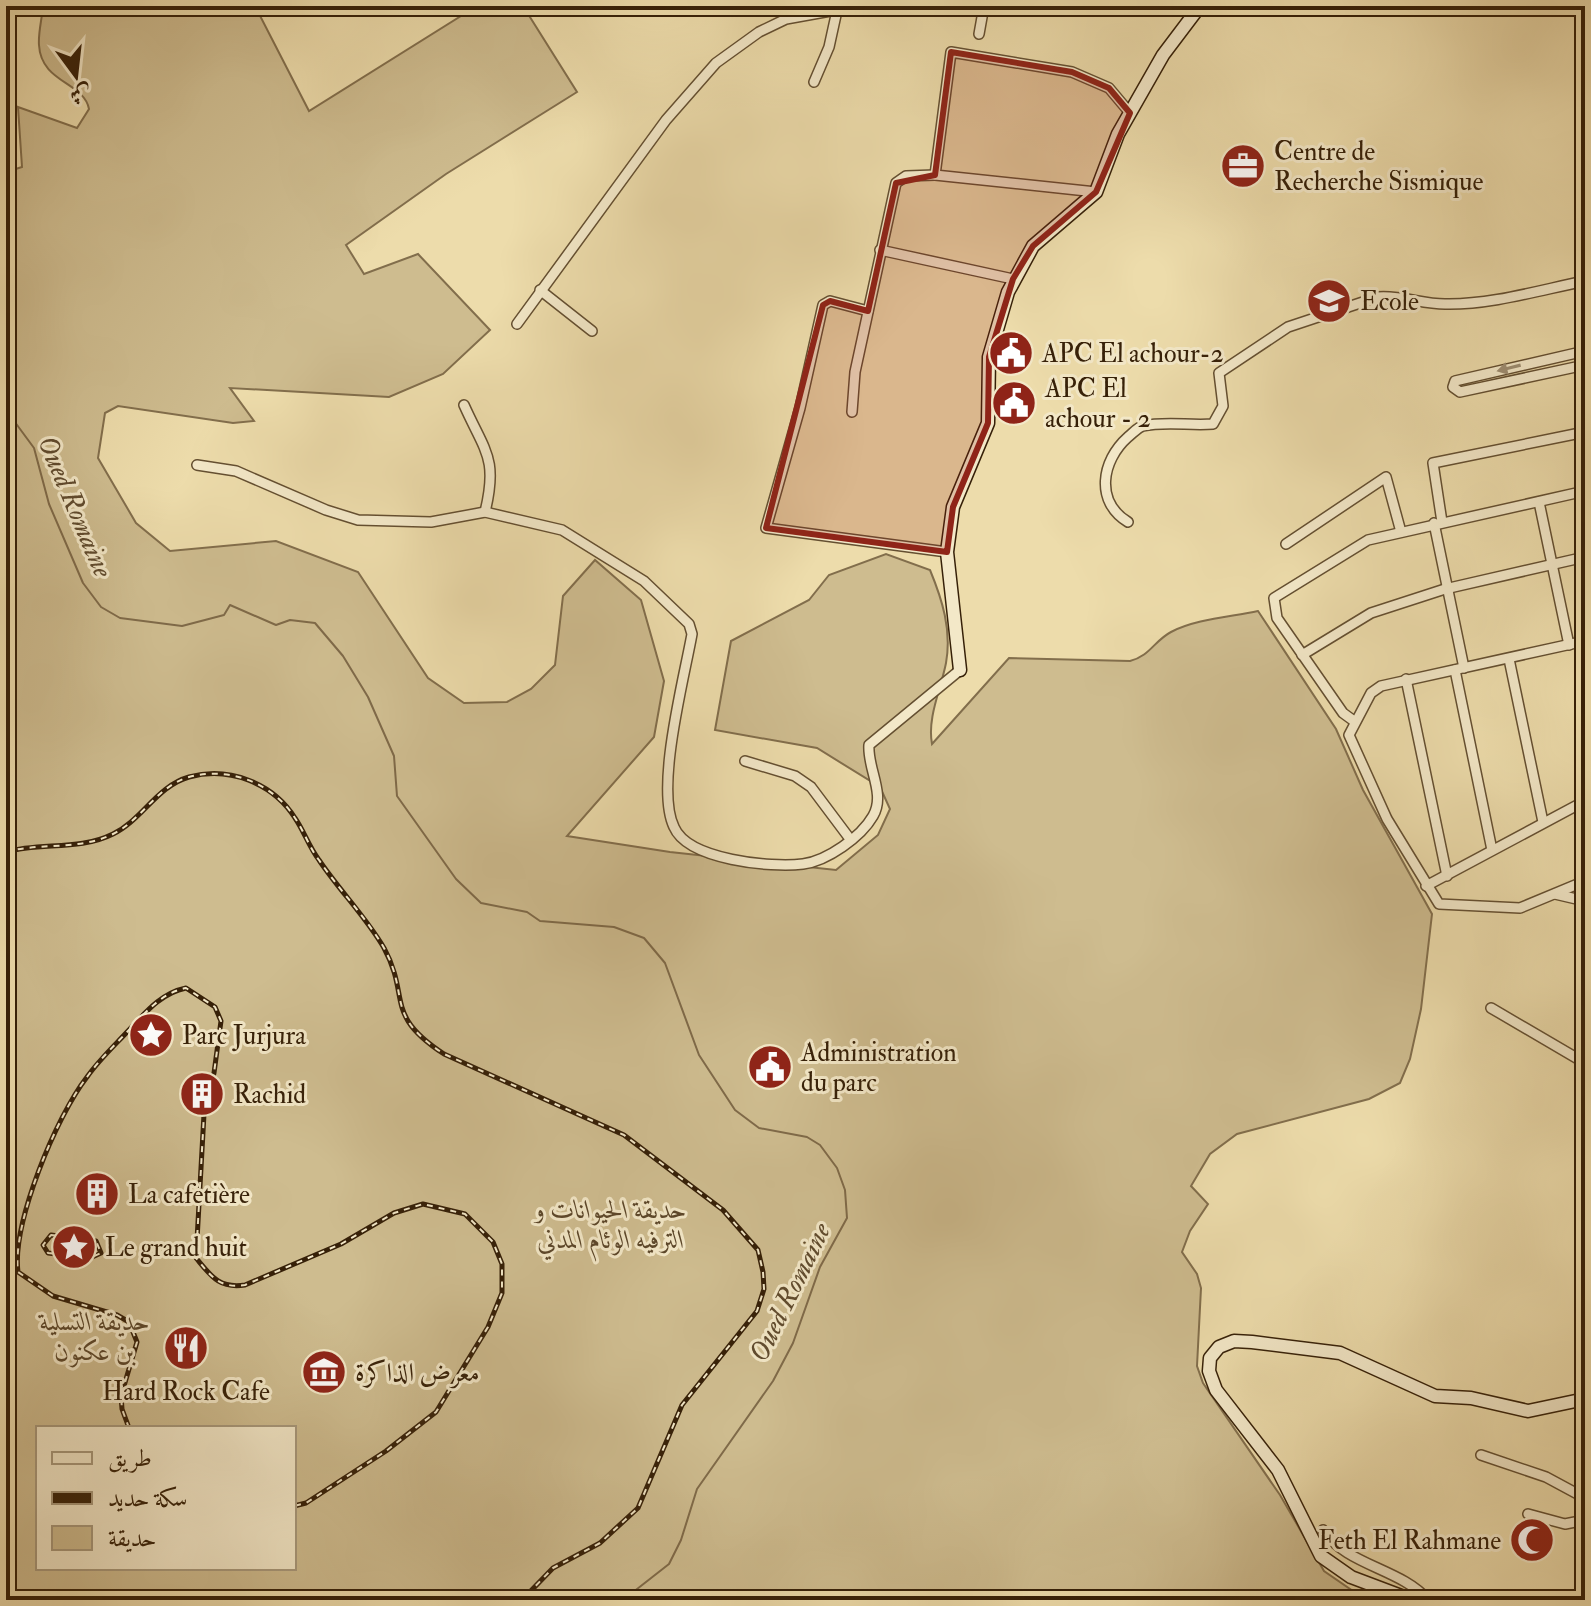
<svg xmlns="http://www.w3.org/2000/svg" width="1591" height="1606" font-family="'IM FELL Double Pica',Amiri,serif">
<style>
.green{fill:#cebc8f;stroke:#826e4c;stroke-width:2;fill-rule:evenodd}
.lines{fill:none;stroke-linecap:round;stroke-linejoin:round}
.stream{stroke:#7f6a49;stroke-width:2}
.street-casing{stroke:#644f31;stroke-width:12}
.secondary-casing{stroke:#362008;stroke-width:15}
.street{stroke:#f3e8c8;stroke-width:9}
.secondary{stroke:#f3e8c8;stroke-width:12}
.rail-casing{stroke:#362008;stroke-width:5}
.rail{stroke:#f3e8c8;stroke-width:2;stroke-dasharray:6;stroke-linecap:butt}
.oneway{fill:#9e8e72}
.marked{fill:#8f2418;fill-opacity:0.2;stroke:#8f2418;stroke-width:6;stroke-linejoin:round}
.labels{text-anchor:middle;stroke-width:6;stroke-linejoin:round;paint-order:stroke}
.poi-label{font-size:26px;fill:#362008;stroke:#f3e8c8;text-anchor:start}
.park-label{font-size:26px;font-style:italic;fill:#5c472a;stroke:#f3e8c8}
.water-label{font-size:28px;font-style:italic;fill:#604b2e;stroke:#f3e8c8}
</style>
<rect width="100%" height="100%" fill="#eddcab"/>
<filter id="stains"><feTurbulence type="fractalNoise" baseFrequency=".0025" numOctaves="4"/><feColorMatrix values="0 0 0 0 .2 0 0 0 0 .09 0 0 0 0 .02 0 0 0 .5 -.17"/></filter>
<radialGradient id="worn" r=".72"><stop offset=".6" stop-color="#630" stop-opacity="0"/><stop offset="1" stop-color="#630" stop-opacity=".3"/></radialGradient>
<!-- green -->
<path class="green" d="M43 6H255L309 111 477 6H523L577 92 446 174 346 245 364 274 418 254 490 330 443 374 389 397 230 388 254 421 233 423 118 406 105 413 98 458 136 523 170 551 276 541 358 572 428 678 464 703 507 702 531 689 555 665 563 596 595 560 641 600 664 681 654 737 567 836 670 852 836 870 878 835 890 809 880 787 817 748 715 730 731 641 809 600 829 575 886 554 930 570C942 599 952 630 946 663 941 689 927 718 932 744L1009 658 1130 661C1150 656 1154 641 1171 632 1196 619 1230 617 1258 611L1336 729 1363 790 1432 914 1421 1009 1410 1059 1400 1083 1369 1099 1237 1134 1210 1154 1191 1186 1208 1204 1190 1231 1182 1252 1197 1274 1201 1288 1197 1366 1203 1383 1280 1495 1324 1571 1366 1600H6V172L22 167 18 107 77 128 89 109C84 82 41 83 39 45 38 33 42 19 43 6ZM38 1428H294V1568H38Z"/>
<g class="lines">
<!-- stream -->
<path class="stream" d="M6 410 34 448 49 504 83 583 101 607 120 618 182 626 224 615 230 605 276 625 290 620 315 623 343 656 368 697 394 756 397 796 456 879 481 903 527 912 540 921 614 927 644 938 665 963 699 1055 735 1110 759 1128 807 1137 820 1145 837 1168 845 1190 847 1218 820 1267 793 1343 773 1381 697 1489 681 1540 669 1564 623 1600"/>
<!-- street casing -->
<g class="street-casing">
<g id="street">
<path d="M979 34 984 6"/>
<path d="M814 82 829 47 838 6"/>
<path d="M1096 192 935 175 951 52 1072 72 1109 88 1130 113"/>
<path d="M880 250 1013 279"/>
<path d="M540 290 592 331"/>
<path d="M868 311 830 301 823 305 800 408 766 528 947 552"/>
<path d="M517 324 666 120 716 63 759 32 786 19 836 10"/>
<path d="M1585 351 1455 381 1453 387 1460 392 1585 365"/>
<path d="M464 405C485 452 498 458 485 512"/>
<path d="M852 412 855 372 896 183 906 176 935 175"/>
<path d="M197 465 236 471 326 510 358 520 431 522 485 512 562 530 644 581 689 624 692 634C684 679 655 788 674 827 688 860 771 868 803 864 827 861 861 837 873 816 886 794 867 768 869 745L960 670"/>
<path d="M1539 502 1569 645"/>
<path d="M1128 522C1095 502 1101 461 1128 437 1133 433 1138 427 1143 426 1165 421 1191 426 1213 424L1223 406 1219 373 1288 327 1378 297C1401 295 1422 304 1445 304 1491 305 1540 290 1585 281"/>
<path d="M1442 522 1433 463 1585 432"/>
<path d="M1434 523 1464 668"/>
<path d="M1286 544 1386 477 1401 532"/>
<path d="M1585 641 1381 686 1371 693 1349 735 1387 819 1439 904 1520 908 1585 881"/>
<path d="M1302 655 1371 613 1445 589 1585 557"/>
<path d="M1509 659 1543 822"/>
<path d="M1455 670 1492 850"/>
<path d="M1406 679 1447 876"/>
<path d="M1354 721 1343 713 1277 618 1274 598 1368 540 1585 491"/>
<path d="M745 761 795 776 811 787 850 839"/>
<path d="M1426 886 1585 801"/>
<path d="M1555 894 1585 901"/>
<path d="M1491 1008 1585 1063"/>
<path d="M1481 1455 1546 1477 1585 1498"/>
<path d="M1528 1514 1565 1524 1585 1520"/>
<path d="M1323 1530C1347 1566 1400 1568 1428 1600"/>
</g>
</g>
<!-- secondary casing -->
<g class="secondary-casing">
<g id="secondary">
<path d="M960 670 947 552 953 507 988 423 989 357 1008 292 1033 246 1096 192 1118 134 1163 55 1200 6"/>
<path d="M1412 1600 1351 1577 1321 1556 1278 1470 1216 1390 1209 1371 1210 1358 1219 1347 1234 1341 1252 1342 1340 1353 1435 1396 1471 1398 1528 1411 1585 1399"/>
</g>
</g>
<!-- street -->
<use href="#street" class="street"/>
<!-- secondary -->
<use href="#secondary" class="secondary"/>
<!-- rail casing -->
<g class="rail-casing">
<g id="rail">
<path d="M6 852C41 842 79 851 113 834 142 820 157 786 189 777 229 766 273 783 295 818 304 831 309 847 319 860 339 890 366 917 384 948 411 998 383 1014 444 1054L624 1135 723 1210 758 1250 763 1272 764 1289 757 1311 682 1405 638 1508 600 1543 553 1568 522 1600"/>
<path d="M51 1235 96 1241 101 1253 90 1258 48 1253 43 1245Z"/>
<path d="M129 1428 122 1409 121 1396 137 1342 129 1322 117 1315 53 1296 18 1272C12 1223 56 1117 87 1077 99 1060 114 1046 128 1031 145 1013 161 993 186 988L215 1007 221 1021 214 1073 204 1114 196 1258C211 1276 219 1289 245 1285L341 1244 394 1213 423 1204 465 1214 493 1242 502 1264V1293L488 1327 436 1412 386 1451 306 1503 294 1506"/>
</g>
</g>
<!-- rail -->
<use href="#rail" class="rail"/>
</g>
<!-- one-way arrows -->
<defs><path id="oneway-solid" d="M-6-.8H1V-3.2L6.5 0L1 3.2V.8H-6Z" transform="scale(2)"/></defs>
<use class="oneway" href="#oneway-solid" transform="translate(1509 368) rotate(166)"/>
<!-- marked area -->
<path class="marked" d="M951 52 1072 72 1109 88 1130 113 1096 192 1033 246 1013 279 989 357 988 423 953 507 947 552 766 528 823 305 830 301 868 311 896 183 935 175Z"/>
<!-- icons -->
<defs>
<g id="office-disc" transform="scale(2.3)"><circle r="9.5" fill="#8f2418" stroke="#f3e8c8"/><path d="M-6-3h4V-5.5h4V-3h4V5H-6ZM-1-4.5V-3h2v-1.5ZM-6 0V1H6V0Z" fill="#fff"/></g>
<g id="school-disc" transform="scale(2.3)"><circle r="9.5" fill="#8f2418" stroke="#f3e8c8"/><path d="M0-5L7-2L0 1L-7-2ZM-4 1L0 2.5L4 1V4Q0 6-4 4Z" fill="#fff"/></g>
<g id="civic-disc" transform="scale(2.3)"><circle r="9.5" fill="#8f2418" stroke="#f3e8c8"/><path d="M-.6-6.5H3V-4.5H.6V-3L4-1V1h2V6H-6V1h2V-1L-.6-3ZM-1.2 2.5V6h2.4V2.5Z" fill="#fff"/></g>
<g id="sight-disc" transform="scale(2.3)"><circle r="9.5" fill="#8f2418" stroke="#f3e8c8"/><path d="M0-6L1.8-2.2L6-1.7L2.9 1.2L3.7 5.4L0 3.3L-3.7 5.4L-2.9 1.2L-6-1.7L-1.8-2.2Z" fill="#fff"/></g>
<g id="building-disc" transform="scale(2.3)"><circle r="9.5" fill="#8f2418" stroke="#f3e8c8"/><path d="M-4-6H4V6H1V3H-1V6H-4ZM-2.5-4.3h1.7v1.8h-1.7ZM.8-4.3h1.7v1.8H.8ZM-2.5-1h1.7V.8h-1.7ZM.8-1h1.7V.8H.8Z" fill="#fff"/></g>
<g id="restaurant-disc" transform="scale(2.3)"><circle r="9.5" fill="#8f2418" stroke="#f3e8c8"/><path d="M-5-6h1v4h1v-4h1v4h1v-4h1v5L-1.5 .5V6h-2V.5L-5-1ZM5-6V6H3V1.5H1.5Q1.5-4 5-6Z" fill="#fff"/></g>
<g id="museum-disc" transform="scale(2.3)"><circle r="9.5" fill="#8f2418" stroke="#f3e8c8"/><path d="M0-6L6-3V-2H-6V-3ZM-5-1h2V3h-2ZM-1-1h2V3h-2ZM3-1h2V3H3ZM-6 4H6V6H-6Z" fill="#fff"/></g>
<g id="mosque-disc" transform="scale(2.3)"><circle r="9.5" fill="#8f2418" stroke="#f3e8c8"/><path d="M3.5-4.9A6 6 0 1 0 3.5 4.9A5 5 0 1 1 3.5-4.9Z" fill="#fff"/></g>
</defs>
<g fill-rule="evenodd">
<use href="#office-disc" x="1243" y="166"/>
<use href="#school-disc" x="1329" y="301"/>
<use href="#civic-disc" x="1011" y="353"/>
<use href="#civic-disc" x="1014" y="403"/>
<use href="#sight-disc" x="151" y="1035"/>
<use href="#civic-disc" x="770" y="1067"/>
<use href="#building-disc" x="202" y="1094"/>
<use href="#building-disc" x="97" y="1194"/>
<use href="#sight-disc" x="74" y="1247"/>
<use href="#restaurant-disc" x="186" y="1348"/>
<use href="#museum-disc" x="324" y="1372"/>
<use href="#mosque-disc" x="1532" y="1540"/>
</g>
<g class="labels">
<!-- poi labels -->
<g class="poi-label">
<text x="1274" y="160">Centre de<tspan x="1274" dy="30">Recherche Sismique</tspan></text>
<text x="1360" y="310">Ecole</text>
<text x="1042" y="362">APC El achour-2</text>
<text x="1045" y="397">APC El<tspan x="1045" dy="30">achour - 2</tspan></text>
<text x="182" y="1044">Parc Jurjura</text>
<text x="801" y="1061">Administration<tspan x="801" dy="30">du parc</tspan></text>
<text x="233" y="1103">Rachid</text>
<text x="128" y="1203">La cafetière</text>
<text x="105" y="1256">Le grand huit</text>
<text x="355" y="1381">معرض الذاكرة</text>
<text x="186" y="1400" text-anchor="middle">Hard Rock Cafe</text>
<text x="1501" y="1549" text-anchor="end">Feth El Rahmane</text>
</g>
<!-- park labels -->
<g class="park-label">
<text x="611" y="1218">حديقة الحيوانات و<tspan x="611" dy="30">الترفيه الوئام المدني</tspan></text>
<text x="95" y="1330">حديقة التسلية<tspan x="95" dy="30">بن عكنون</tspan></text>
</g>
<!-- water labels -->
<g class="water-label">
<text transform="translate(76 506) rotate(67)" y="10">Oued Romaine</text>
<text transform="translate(789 1292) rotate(-64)" y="10">Oued Romaine</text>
</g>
</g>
<!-- margin -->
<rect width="1591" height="1606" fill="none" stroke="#eddcab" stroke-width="32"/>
<rect x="8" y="8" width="1575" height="1590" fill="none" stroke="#362008" stroke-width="4"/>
<rect x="16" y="16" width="1559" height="1574" fill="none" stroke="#362008" stroke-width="2"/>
<!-- legend -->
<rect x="36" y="1426" width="260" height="144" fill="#f3e8c8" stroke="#a7987b" stroke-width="2"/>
<rect x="52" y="1452" width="40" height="12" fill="#f3e8c8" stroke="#a7987b" stroke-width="2"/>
<text x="108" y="1466" font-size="24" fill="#362008">طريق</text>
<rect x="52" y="1492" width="40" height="12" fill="#362008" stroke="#a7987b" stroke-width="2"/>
<text x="108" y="1506" font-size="24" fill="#362008">سكة حديد</text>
<rect x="52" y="1526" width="40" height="24" fill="#cebc8f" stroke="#a7987b" stroke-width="2"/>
<text x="108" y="1546" font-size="24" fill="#362008">حديقة</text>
<!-- north arrow -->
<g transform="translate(76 76) rotate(165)" stroke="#f3e8c8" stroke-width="6" paint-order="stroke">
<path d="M0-6L14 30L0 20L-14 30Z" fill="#362008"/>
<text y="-12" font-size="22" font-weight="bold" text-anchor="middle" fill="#362008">ش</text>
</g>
<rect width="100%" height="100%" filter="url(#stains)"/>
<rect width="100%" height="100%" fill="url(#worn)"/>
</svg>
